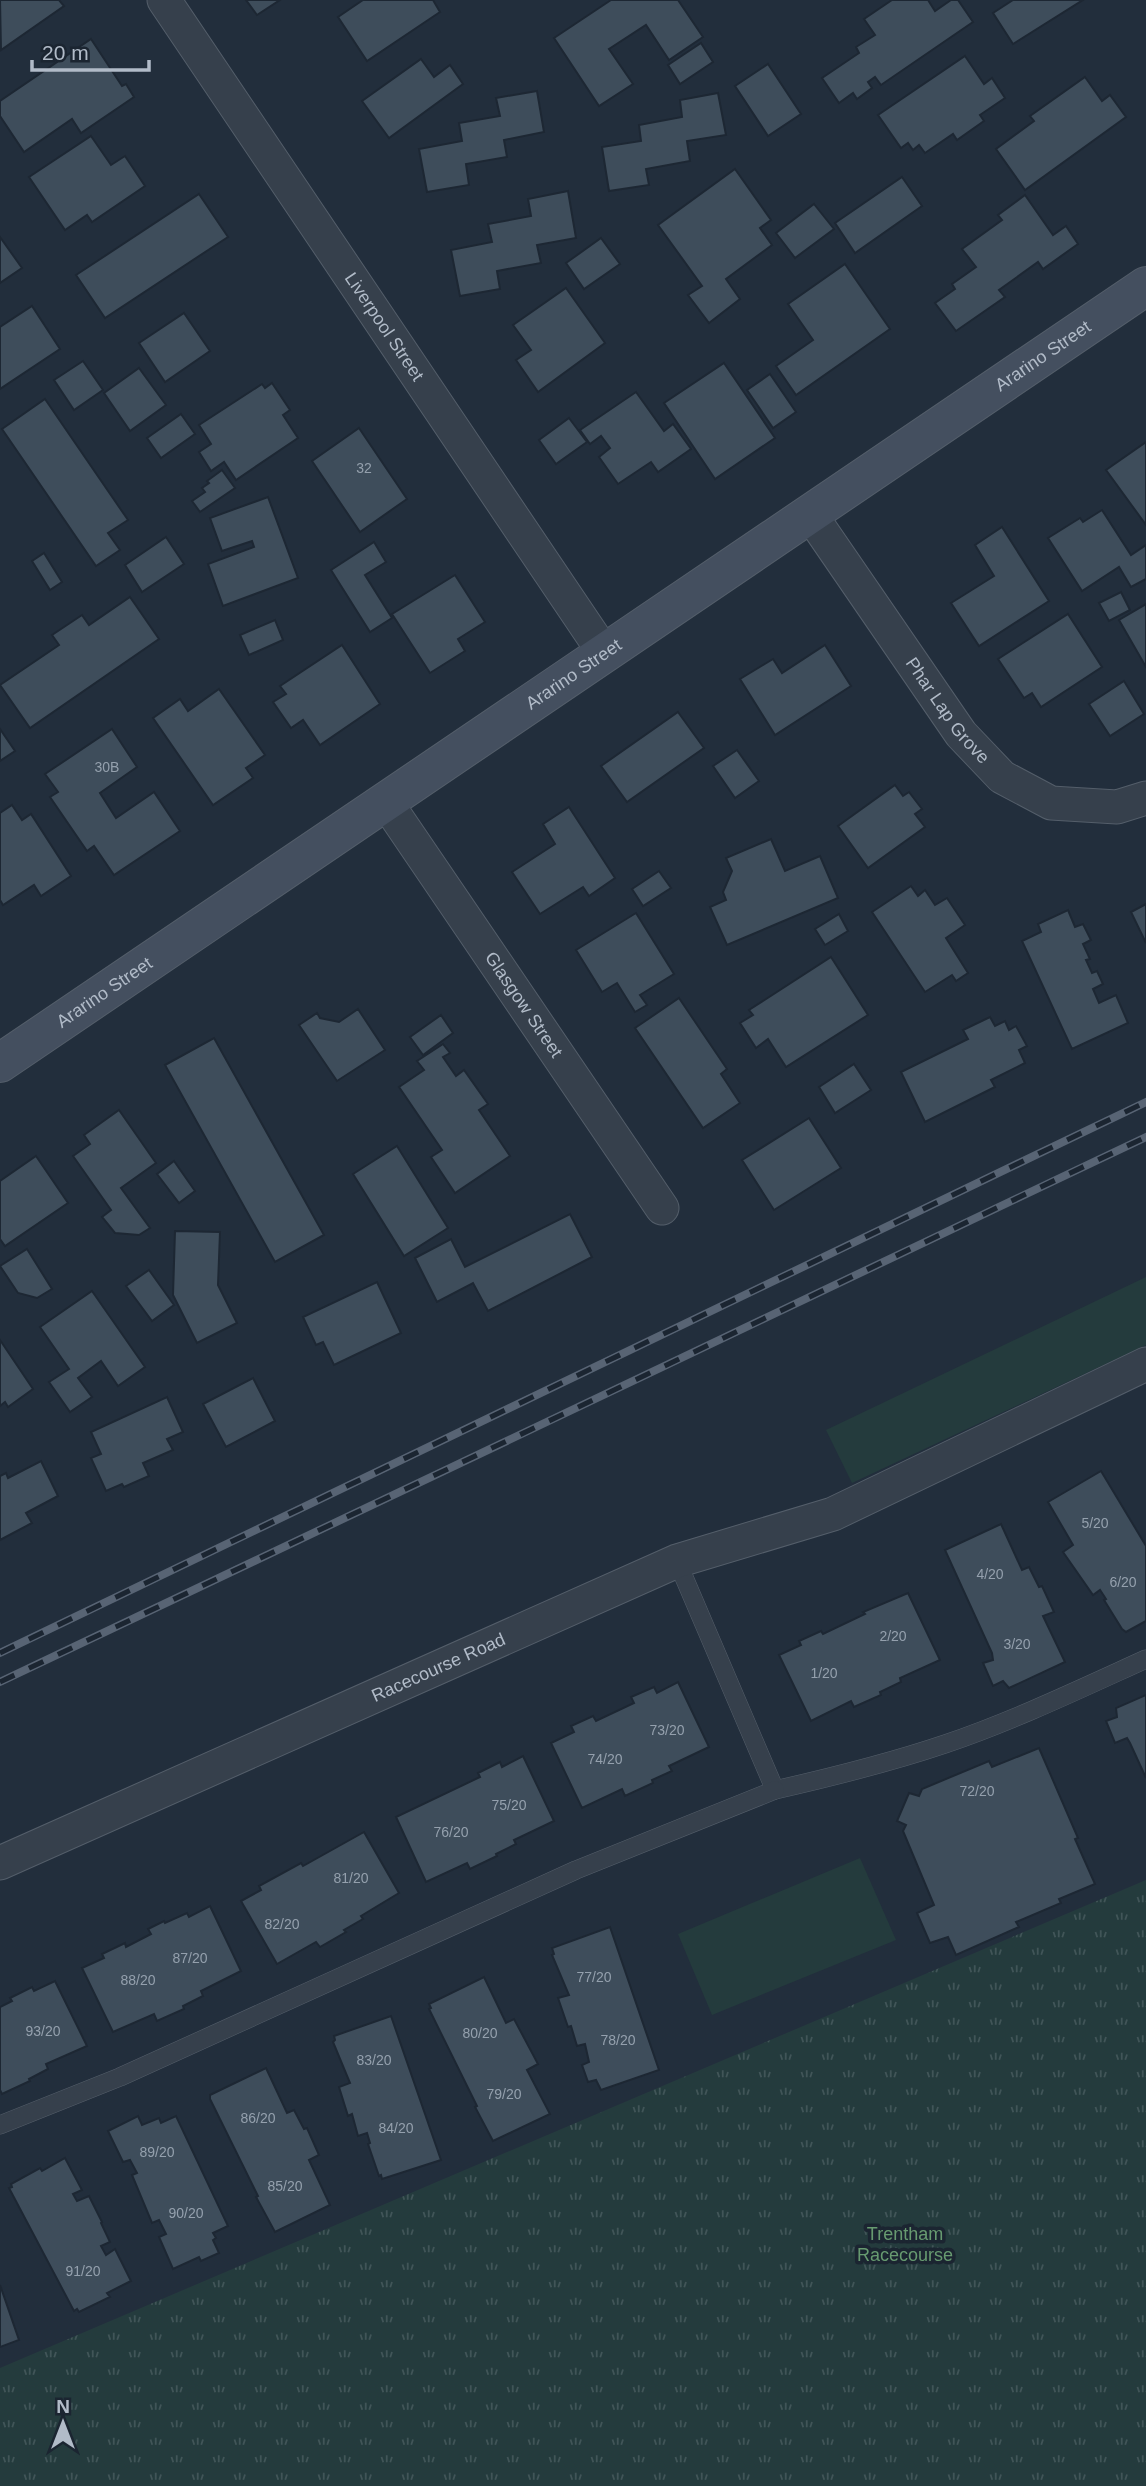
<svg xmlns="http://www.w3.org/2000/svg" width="1146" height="2486" font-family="Arial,sans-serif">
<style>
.green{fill:#243b3d}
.park{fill:url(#park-tufts)}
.building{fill:#3e4d5b;stroke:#1d2733;stroke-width:2}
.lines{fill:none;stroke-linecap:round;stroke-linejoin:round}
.lane-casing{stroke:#545e6a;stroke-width:19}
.street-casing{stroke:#545e6a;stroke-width:35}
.secondary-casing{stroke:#545e6a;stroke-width:40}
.lane{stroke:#36404c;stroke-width:18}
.street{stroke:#36404c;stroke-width:33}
.secondary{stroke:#444f5f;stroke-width:38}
.rail-casing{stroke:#586474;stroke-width:8}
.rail{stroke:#1b2531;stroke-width:5;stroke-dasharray:16;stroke-linecap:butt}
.labels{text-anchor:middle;stroke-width:7;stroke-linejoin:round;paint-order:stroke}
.number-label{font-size:14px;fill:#94a0ad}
.street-label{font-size:18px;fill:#b1bbc8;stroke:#1b2531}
.park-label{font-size:18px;fill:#679a70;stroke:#1b2531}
</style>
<defs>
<pattern id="park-tufts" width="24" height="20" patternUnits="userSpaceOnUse" patternTransform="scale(1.75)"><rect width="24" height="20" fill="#243b3d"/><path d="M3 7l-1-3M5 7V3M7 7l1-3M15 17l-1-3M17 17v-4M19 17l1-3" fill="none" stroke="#415558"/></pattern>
</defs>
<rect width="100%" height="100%" fill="#222e3c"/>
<!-- green -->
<g class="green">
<path d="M1146 1277V1345L852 1483 826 1430Z"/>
<path d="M860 1858 896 1940 712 2015 678 1934Z"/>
</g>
<!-- park -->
<path class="park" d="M1146 1880V2486H0V2368Z"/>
<!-- building -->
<g class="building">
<path d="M0 0H59L64 6 1 50Z"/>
<path d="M246 0H280L257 15Z"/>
<path d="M363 0H433L440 12 367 61 338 17Z"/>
<path d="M611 0H678L703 37 669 60 646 25 609 49 633 84 599 106 554 38Z"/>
<path d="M892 0H928L935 11 951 0H958L973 22 881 85 875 77 868 82 872 88 857 99 853 93 839 103 822 78 859 53 856 47 875 35 864 19Z"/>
<path d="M1013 0H1083L1013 44 993 13Z"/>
<path d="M91 39 122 86 126 84 134 97 81 133 72 119 24 152 0 116V101Z"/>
<path d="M701 43 713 62 680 84 668 65Z"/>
<path d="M965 56 984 84 992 78 1005 98 980 115 984 121 957 140 953 134 925 153 919 145 913 150 908 143 901 148 878 115Z"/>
<path d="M421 59 434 77 450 65 463 84 389 138 362 101Z"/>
<path d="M768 64 801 114 768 136 735 86Z"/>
<path d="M1085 77 1102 101 1110 95 1126 117 1025 190 996 149 1034 121 1030 116Z"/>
<path d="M537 91 544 132 504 140 507 157 466 164 469 185 427 192 419 149 462 141 459 123 500 116 496 98Z"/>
<path d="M718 93 726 135 687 141 690 161 646 169 649 185 609 191 602 147 641 141 639 125 682 117 680 100Z"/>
<path d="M91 136 111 165 125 156 145 186 92 222 87 215 65 230 29 177Z"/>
<path d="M735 169 771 220 760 228 772 245 726 279 740 299 709 323 688 295 702 286 658 225Z"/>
<path d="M902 177 922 206 855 253 835 223Z"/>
<path d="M568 191 576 238 537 245 541 263 497 271 500 289 460 296 451 250 492 242 488 224 531 216 528 199Z"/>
<path d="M199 194 228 237 105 318 76 275Z"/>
<path d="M1025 195 1053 235 1066 226 1078 244 1043 269 1038 262 999 290 1005 297 956 331 935 303 955 289 952 284 976 267 962 249 1002 220 998 215Z"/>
<path d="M814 204 834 229 795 258 776 233Z"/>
<path d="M0 237 22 268 0 283Z"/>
<path d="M601 238 620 264 584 289 566 263Z"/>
<path d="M845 264 890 329 796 395 776 366 813 340 788 304Z"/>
<path d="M566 288 605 343 538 392 516 360 531 350 513 325Z"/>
<path d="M32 306 60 349 0 389V327Z"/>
<path d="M184 313 210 351 165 382 139 343Z"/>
<path d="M83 361 103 390 74 410 54 380Z"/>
<path d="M724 363 775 438 715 479 664 403Z"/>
<path d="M139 368 166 405 130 431 104 393Z"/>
<path d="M770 374 796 412 773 428 747 390Z"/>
<path d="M272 383 290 410 283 415 298 438 236 480 224 462 211 471 199 452 211 444 199 425 262 384 265 388Z"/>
<path d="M636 392 664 431 673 424 691 449 658 472 651 462 618 484 599 457 610 448 601 436 590 444 580 430Z"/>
<path d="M45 399 128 520 108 533 120 550 96 566 2 429Z"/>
<path d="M181 414 195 434 161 458 147 438Z"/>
<path d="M569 418 587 442 556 464 539 440Z"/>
<path d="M359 428 407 499 360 532 312 461Z"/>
<path d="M1146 442V525L1106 470Z"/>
<path d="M222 470 235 488 200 512 192 501 205 492 202 488 209 483 207 481Z"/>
<path d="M268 497 298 578 223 606 208 564 254 547 252 541 222 551 210 518Z"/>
<path d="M1102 510 1131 555 1146 545V579L1131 587 1119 567 1082 591 1048 538 1080 518 1083 522Z"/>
<path d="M1002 527 1049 601 979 646 951 603 994 576 975 545Z"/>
<path d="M166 537 184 564 142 592 125 565Z"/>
<path d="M374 542 386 562 365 575 392 618 370 632 331 570Z"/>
<path d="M44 553 62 582 50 590 32 561Z"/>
<path d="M455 575 485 622 458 639 465 651 430 673 392 614Z"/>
<path d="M1121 592 1130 610 1109 621 1099 603Z"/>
<path d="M130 597 159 639 30 728 0 685 59 645 52 635 82 615 89 625Z"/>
<path d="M1146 604V667L1119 620Z"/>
<path d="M1068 614 1102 667 1041 707 1032 693 1024 698 998 659Z"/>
<path d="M275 620 283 640 249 655 240 635Z"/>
<path d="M342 645 380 704 320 745 303 720 291 728 273 702 286 694 280 686Z"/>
<path d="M825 645 851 686 775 735 740 679 773 659 782 673Z"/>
<path d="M1124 681 1144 714 1110 736 1089 704Z"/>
<path d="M219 689 265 755 246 768 253 778 213 805 153 718 180 699 188 711Z"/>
<path d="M678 712 704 748 627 802 601 766Z"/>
<path d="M0 729 15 751 0 761Z"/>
<path d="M112 729 137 767 100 793 116 818 154 792 180 831 114 875 94 846 87 851 50 797 58 792 45 774Z"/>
<path d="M737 750 759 781 735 798 713 766Z"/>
<path d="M895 785 903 796 909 792 922 809 915 814 925 827 868 868 838 826Z"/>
<path d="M12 805 22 820 31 814 71 876 41 896 34 885 3 905 0 900V813Z"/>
<path d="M569 807 615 878 589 896 583 887 540 914 512 872 555 844 543 824Z"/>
<path d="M771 839 785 871 820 856 838 898 727 945 710 907 726 900 723 892 732 871 726 858Z"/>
<path d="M659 871 671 888 643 906 632 889Z"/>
<path d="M911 886 918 896 925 890 935 905 947 898 965 925 946 938 968 973 956 981 952 975 925 992 872 912Z"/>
<path d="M1146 904V943L1131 912Z"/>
<path d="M1068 910 1075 927 1083 924 1091 940 1083 944 1090 959 1086 960 1092 973 1097 971 1103 984 1093 989 1099 1003 1116 995 1128 1023 1072 1049 1022 941 1041 932 1038 924Z"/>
<path d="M636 913 674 974 640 995 647 1005 635 1012 617 983 602 992 576 950Z"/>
<path d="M839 914 848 931 825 945 815 929Z"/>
<path d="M831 957 868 1015 786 1067 768 1039 756 1048 740 1023 753 1015 749 1010Z"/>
<path d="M679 998 727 1069 721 1074 740 1103 703 1128 635 1028Z"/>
<path d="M358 1009 385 1050 337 1081 299 1025 317 1013 320 1018 339 1022Z"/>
<path d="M441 1015 453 1033 423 1055 410 1037Z"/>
<path d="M990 1017 995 1026 1005 1021 1009 1030 1016 1026 1027 1046 1019 1050 1025 1063 991 1080 995 1087 925 1122 901 1072 968 1039 963 1030Z"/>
<path d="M214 1038 324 1235 275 1262 165 1065Z"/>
<path d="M443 1044 450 1053 443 1057 456 1076 464 1070 488 1104 479 1110 510 1156 455 1193 431 1157 442 1150 399 1087 424 1070 417 1061Z"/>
<path d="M854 1064 871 1090 835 1113 819 1087Z"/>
<path d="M119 1110 156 1163 121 1188 150 1228 139 1235 115 1233 102 1217 111 1210 73 1156 90 1144 84 1135Z"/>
<path d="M809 1118 841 1168 774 1210 742 1160Z"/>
<path d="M397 1146 448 1228 404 1256 353 1174Z"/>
<path d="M36 1156 68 1203 5 1246 0 1239V1181Z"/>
<path d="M174 1161 195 1191 179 1203 157 1174Z"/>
<path d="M570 1214 592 1257 488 1311 473 1283 437 1302 415 1258 451 1239 465 1267Z"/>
<path d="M175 1231 220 1232 218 1285 237 1323 197 1343 173 1295Z"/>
<path d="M27 1249 52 1289 37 1298 18 1293 0 1266Z"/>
<path d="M149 1270 174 1305 152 1321 126 1286Z"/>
<path d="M377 1282 401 1333 334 1365 323 1342 316 1345 303 1317Z"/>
<path d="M92 1291 145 1367 118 1386 101 1361 78 1378 92 1397 70 1412 49 1382 69 1369 40 1327Z"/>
<path d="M0 1340 33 1389 8 1407 5 1402 0 1406Z"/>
<path d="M253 1378 275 1421 226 1447 203 1404Z"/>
<path d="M167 1397 183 1432 167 1439 173 1450 143 1463 149 1476 124 1487 122 1484 106 1491 91 1458 101 1454 91 1432Z"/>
<path d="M41 1461 58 1496 26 1513 32 1523 0 1540V1476L6 1473 8 1478Z"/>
<path d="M1101 1471 1146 1546V1621L1126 1632 1122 1629 1104 1600 1106 1599 1100 1590 1093 1595 1063 1552 1073 1545 1048 1502Z"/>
<path d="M1001 1524 1022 1570 1029 1567 1039 1587 1042 1586 1054 1612 1043 1616 1065 1662 1009 1688 1003 1681 993 1686 983 1663 993 1660 992 1653 945 1550Z"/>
<path d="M908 1593 940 1660 900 1678 901 1682 880 1692 881 1695 854 1707 851 1701 811 1721 779 1655 801 1645 799 1641 821 1631 823 1634 865 1614 863 1612Z"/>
<path d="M678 1682 709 1747 669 1766 672 1771 652 1780 653 1783 625 1796 622 1789 582 1808 551 1743 574 1732 571 1726 593 1716 596 1721 634 1703 631 1697 654 1687 657 1693Z"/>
<path d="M1146 1695V1778L1130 1743 1127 1738 1115 1743 1106 1721 1117 1717 1116 1708Z"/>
<path d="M1039 1748 1078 1838 1075 1839 1095 1884 1059 1899 1061 1903 1016 1922 1019 1927 956 1955 948 1937 930 1943 917 1913 934 1905 903 1831 906 1825 897 1821 909 1793 919 1796 922 1789 989 1761 992 1767Z"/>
<path d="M523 1756 554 1821 514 1840 516 1844 496 1854 497 1856 470 1869 467 1863 426 1882 396 1817 480 1777 478 1773 500 1762 502 1767Z"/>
<path d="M364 1832 399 1893 361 1916 363 1919 344 1930 346 1932 320 1947 316 1942 277 1964 241 1901 261 1890 259 1886 301 1863 303 1866Z"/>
<path d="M210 1906 241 1971 201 1991 203 1996 183 2006 184 2009 157 2021 154 2014 113 2032 82 1968 104 1958 102 1954 125 1943 126 1947 151 1934 148 1929 164 1921 165 1923 187 1913 189 1917Z"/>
<path d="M610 1927 659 2070 601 2090 596 2080 588 2082 582 2065 589 2062 585 2044 577 2046 571 2026 568 2027 558 1998 569 1995 552 1955 554 1954 552 1948Z"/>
<path d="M484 1977 506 2023 514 2019 538 2064 527 2070 550 2114 493 2141 475 2107 477 2106 429 2009 431 2008 429 2004Z"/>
<path d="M55 1981 87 2046 46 2064 48 2069 29 2079 30 2081 2 2094 0 2090V2007L12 2001 10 1998 32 1987 34 1991Z"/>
<path d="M391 2016 441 2160 382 2179 381 2175 379 2176 368 2144 370 2143 367 2133 358 2136 352 2114 348 2116 339 2087 350 2083 333 2042 335 2040 334 2036Z"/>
<path d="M266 2068 287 2113 294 2110 304 2129 307 2128 319 2155 309 2160 330 2205 275 2232 256 2197 258 2196 210 2099V2095Z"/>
<path d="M138 2116 142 2125 159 2118 161 2123 176 2116 228 2226 213 2233 216 2238 213 2240 219 2253 201 2261 199 2257 173 2269 159 2237 166 2234 159 2220 152 2223 132 2175 137 2173 130 2160 123 2162 108 2131Z"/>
<path d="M65 2158 82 2190 73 2194 77 2201 89 2196 102 2222 101 2223 110 2242 101 2246 106 2255 115 2249 131 2281 107 2293 110 2297 79 2312 77 2309 74 2311 9 2188 12 2187 11 2184 40 2168 42 2171Z"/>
<path d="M0 2285 19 2340 0 2347Z"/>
</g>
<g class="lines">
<!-- lane casing -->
<g class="lane-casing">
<g id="lane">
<path d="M677 1561 775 1790C832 1777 889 1763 945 1744 1013 1721 1080 1689 1146 1659"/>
<path d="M0 2125 120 2077 576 1870 775 1790"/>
</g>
</g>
<!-- street casing -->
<g class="street-casing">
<g id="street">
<path id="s1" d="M164 0 605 654"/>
<path id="s2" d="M810 514 961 734 1002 777 1051 803 1117 807 1146 798"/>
<path id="s3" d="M386 802 662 1208"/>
<path id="s4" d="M0 1863 677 1561 833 1514 1146 1364"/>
</g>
</g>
<!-- secondary casing -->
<g class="secondary-casing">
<g id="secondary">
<path id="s5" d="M0 1063 1146 286"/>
</g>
</g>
<!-- lane -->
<use href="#lane" class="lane"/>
<!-- street -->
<use href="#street" class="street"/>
<!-- secondary -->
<use href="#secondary" class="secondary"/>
<!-- rail casing -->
<g class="rail-casing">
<g id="rail">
<path d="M0 1653 1146 1102"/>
<path d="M0 1682 1146 1137"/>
</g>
</g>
<!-- rail -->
<use href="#rail" class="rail"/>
</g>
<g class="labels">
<!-- number labels -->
<g class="number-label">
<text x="364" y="473">32</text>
<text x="107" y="772">30B</text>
<text x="1095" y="1528">5/20</text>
<text x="990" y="1579">4/20</text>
<text x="1123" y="1587">6/20</text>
<text x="893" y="1641">2/20</text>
<text x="1017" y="1649">3/20</text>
<text x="824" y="1678">1/20</text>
<text x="667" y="1735">73/20</text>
<text x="605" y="1764">74/20</text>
<text x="977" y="1796">72/20</text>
<text x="509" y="1810">75/20</text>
<text x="451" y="1837">76/20</text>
<text x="351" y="1883">81/20</text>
<text x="282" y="1929">82/20</text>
<text x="190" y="1963">87/20</text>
<text x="594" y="1982">77/20</text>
<text x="138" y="1985">88/20</text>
<text x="43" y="2036">93/20</text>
<text x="480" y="2038">80/20</text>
<text x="618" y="2045">78/20</text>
<text x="374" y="2065">83/20</text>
<text x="504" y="2099">79/20</text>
<text x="258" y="2123">86/20</text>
<text x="396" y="2133">84/20</text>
<text x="157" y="2157">89/20</text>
<text x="285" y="2191">85/20</text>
<text x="186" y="2218">90/20</text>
<text x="83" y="2276">91/20</text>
</g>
<!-- street labels -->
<g class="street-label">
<text dy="6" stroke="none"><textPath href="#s1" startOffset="394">Liverpool Street</textPath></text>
<text dy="6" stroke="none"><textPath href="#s5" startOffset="1260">Ararino Street</textPath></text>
<text dy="6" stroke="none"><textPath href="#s5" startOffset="693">Ararino Street</textPath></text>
<text dy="6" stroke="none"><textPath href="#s2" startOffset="240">Phar Lap Grove</textPath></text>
<text dy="6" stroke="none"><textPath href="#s5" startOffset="126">Ararino Street</textPath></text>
<text dy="6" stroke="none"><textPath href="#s3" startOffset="245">Glasgow Street</textPath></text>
<text dy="6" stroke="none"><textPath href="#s4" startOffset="480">Racecourse Road</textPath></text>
</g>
<!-- park labels -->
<g class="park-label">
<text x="905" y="2240">Trentham<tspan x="905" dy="21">Racecourse</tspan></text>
</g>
</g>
<!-- north arrow -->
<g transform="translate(63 2423)" stroke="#1b2531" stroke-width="5" paint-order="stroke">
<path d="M0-5L12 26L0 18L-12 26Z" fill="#b1bbc8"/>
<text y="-10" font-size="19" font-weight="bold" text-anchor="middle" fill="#b1bbc8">N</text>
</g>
<!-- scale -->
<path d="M32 60v10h117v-10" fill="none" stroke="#b1bbc8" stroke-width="3.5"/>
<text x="42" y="60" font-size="21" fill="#b1bbc8" stroke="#1b2531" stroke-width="5" paint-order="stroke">20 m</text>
</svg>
